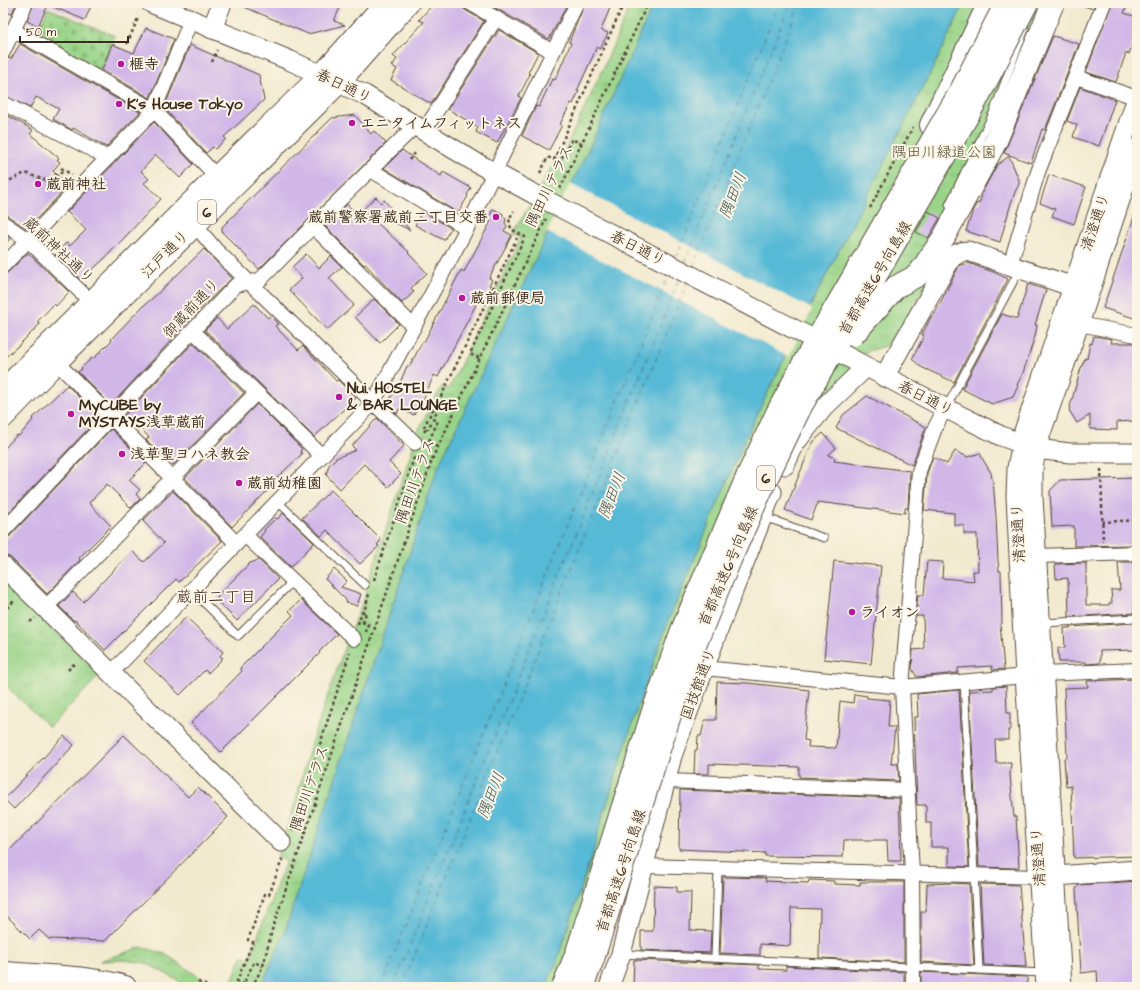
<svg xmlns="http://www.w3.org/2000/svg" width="1140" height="990" font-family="'Architects Daughter','Klee One',sans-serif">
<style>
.cemetery{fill:url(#cemetery-stones);stroke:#6a7f54}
.park{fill:url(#park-tufts);stroke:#6a7f54}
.water{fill:#57b9d6;stroke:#49727a}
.pier{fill:#f2eacf}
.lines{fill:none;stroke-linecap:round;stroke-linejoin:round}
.ferry{stroke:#455c5e;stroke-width:1;stroke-dasharray:5 4;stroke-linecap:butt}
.building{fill:#d1b7e8}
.lane-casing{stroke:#564739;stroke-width:9}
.street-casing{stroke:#564739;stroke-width:16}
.secondary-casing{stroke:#564739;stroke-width:21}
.primary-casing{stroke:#564739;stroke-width:24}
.highway-casing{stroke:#564739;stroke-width:24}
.path{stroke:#564739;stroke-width:2.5;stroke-dasharray:3 3;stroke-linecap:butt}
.lane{stroke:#fff;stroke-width:7}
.street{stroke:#fff;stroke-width:14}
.secondary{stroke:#fff;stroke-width:19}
.primary{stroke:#fff;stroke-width:22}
.highway{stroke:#fff;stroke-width:22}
.secondary-bridge-casing{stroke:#564739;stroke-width:21;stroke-linecap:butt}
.highway-bridge-casing{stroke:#564739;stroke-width:24;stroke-linecap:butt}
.secondary-bridge{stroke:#fff;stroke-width:19}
.highway-bridge{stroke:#fff;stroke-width:22}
.poi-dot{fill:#b5179e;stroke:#fcf5e5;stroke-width:1.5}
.labels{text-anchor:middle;stroke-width:4;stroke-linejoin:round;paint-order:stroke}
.shield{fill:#fcf5e5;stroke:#75675a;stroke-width:1}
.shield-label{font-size:14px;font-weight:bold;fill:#3b2a1e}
.poi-label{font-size:15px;font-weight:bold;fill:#3b2a1e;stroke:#fcf5e5;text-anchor:start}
.street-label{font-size:15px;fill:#3b2a1e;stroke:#fcf5e5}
.park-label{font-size:15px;fill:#525439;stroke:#fcf5e5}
.water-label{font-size:16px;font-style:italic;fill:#455c5e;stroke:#fcf5e5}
.neighbourhood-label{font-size:16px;fill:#3b2a1e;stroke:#fcf5e5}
</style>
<defs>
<pattern id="cemetery-stones" width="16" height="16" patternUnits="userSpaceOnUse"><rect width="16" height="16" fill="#99d489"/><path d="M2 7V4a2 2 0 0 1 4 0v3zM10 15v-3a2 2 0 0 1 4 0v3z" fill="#85b676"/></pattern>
<pattern id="park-tufts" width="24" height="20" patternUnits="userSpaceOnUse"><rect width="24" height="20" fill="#99d489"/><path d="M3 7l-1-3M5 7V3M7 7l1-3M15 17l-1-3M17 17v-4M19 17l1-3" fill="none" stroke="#85b676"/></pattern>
</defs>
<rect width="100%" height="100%" fill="#fcf5e5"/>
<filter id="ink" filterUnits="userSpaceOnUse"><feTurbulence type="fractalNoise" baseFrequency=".025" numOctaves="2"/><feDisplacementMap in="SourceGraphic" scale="8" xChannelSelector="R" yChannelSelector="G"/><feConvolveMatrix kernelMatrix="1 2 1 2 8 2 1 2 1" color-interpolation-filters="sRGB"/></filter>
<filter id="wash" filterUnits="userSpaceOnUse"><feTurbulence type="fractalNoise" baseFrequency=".012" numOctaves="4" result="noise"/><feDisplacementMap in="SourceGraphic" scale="16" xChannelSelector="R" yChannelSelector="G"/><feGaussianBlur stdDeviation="0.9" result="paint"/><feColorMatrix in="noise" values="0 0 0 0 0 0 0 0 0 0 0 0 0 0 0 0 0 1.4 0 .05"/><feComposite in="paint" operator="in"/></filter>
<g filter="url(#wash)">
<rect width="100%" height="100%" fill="#f2eacf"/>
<!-- cemetery -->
<path class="cemetery" d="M48 8 115 36 100 74 35 38Z"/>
<!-- park -->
<g class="park">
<path d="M631 3H654L592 142 519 293 438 467 284 934 261 987H237L238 985 231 983 242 956 249 959 286 861 277 857 296 800 311 744 347 640 365 596 366 589 419 429 442 386 449 389 521 238 513 234 557 158 559 159C586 109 609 56 631 3Z"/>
<path d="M964 3H1059L933 271 912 308 897 337 887 345 866 352 825 398 786 454 707 638 592 987H546L573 912 591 860 596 838 638 706 669 619 746 437 811 305 937 60Z"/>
<path d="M4 582 100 675 49 727 3 683Z"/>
<path d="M142 947 165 954 214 987H190L146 963 124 960 100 961Z"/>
</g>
<!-- water -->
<path class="water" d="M654 3H964L937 60 811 305 746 437 669 619 638 706 596 837 597 838 591 860H590L557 961 546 987H261L284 934 438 467 519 293 592 142Z"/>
<!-- pier -->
<path class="pier" d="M570 184 812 309 789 357 547 232Z"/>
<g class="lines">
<!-- ferry -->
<g class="ferry">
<path d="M676 258 779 3"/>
<path d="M685 263 790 3"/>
<path d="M693 267 800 3"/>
<path d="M381 987 669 274"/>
<path d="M393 987 679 279"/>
<path d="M402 987 687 283"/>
</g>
</g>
<g id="blocks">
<!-- building -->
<g class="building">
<path d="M3 3H17L11 14 3 10Z"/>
<path d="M34 3H39L47 7 38 26 27 21Z"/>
<path d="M44 3H84L91 6 85 20Z"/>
<path d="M235 3H342L334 21 345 25 308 34Z"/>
<path d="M434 3H462V7L465 10 484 21 431 104 391 80 397 69 392 66 397 59 393 56 424 22 419 20Z"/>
<path d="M487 3H568L549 39Z"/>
<path d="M585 3H612L601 30 608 33 600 49 597 47 577 91H579L573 104 571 103 560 124 562 125 549 150 522 136 536 106 539 107 552 79 555 80 571 43 569 42Z"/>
<path d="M1081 3H1095L1093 9 1081 5Z"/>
<path d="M1112 3H1128L1124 13 1137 17V30L1129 54 1126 53 1116 82 1086 72Z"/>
<path d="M146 28 174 39 150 98 102 70 112 44 134 53Z"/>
<path d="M499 30 538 53 528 73 530 74 519 96 521 98 497 143 476 132 478 127 448 109Z"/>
<path d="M1053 36 1079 44 1045 130 1042 129 1031 163 1004 153Z"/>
<path d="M20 44 140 112 106 147 73 128 72 130 53 119 59 109 36 97 30 108 3 95V60L9 58 11 59Z"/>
<path d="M190 45 259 75 264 100 224 137 226 139 215 149 213 147 206 153 164 108Z"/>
<path d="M1080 87 1115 100 1099 146 1073 137 1077 125 1067 121Z"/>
<path d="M3 113 33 130 30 134 59 158 57 160 60 162 53 171 68 186 27 229 8 216 3 215Z"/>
<path d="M355 115 371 134 374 131 386 143 259 269 222 232V227L332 118Z"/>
<path d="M154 122 193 164 180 178 156 155 141 171 149 179 144 183 161 199 105 258 81 280 55 255 66 243 70 246 86 230 67 212Z"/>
<path d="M402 150 416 160 441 176 443 172 471 188 467 195 468 196 458 213 384 168Z"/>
<path d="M1009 156 1019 180V184L1015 192 1011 203 1000 242 966 231 973 210 977 203 979 204 984 189 997 165Z"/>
<path d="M1049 175 1086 187 1074 224 1052 216 1055 209 1040 203Z"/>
<path d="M376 197 381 203 384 200 410 230 364 208Z"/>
<path d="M347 204 356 215 362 209 409 252 408 253 427 273 411 288 414 292 402 303 365 264 364 265 325 226Z"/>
<path d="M493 209 503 214 502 216 506 218 505 223 507 226 504 231 512 235 489 278 492 280 489 285 491 286 483 301 479 299 438 377 434 375 422 403 420 402 414 415 399 409 397 414 388 405 392 402 389 400 396 389 397 390 407 366 409 367 423 341 424 342 461 270 464 272 491 221 488 219Z"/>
<path d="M422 211 451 228 444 240 415 225Z"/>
<path d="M928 211 940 218 928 238 916 232Z"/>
<path d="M1135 214H1137V319L1103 308Z"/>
<path d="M3 233 10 238 3 248Z"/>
<path d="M204 249 232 278 204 305 111 405 78 372 82 369 81 368 92 358 93 359 112 340 111 339 143 306 155 296Z"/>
<path d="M28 253 69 292 56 306 54 304 37 322 40 324 19 345 3 359V277Z"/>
<path d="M306 254 319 268 331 256 342 267 329 278 354 305 327 330 289 290 302 278 292 267Z"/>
<path d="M968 263 996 273 1008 279 954 382 921 367 912 359 924 336 922 335 931 317H933L959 266Z"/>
<path d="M1028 284 1046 290 1035 325H1037L1035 336 1023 373 1017 385 1018 386 1013 397 992 404 962 389 1002 314 1017 319Z"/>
<path d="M374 299 399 324 380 343 355 317Z"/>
<path d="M254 304 268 318 270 316 278 324 275 326 298 350 303 346 336 381 338 380 356 398 314 437 205 330 217 318 227 329Z"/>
<path d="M1094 336 1112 339 1111 343H1137V402H1135L1134 421 1117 422V430L1090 429V415L1077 423 1069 410 1081 368 1085 358 1087 359 1090 343 1092 344Z"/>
<path d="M193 343 244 393 173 465 146 440 149 437 132 420 129 423 123 417Z"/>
<path d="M67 385 99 417 3 519V450L17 435 19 436 33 420 32 419Z"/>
<path d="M867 396 926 427 912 465 836 428 843 415Z"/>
<path d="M257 404 302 449 300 451 302 454 266 488 268 490 232 527 185 478Z"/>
<path d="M377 418 404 446 389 462 401 474 388 487 364 464 340 489 326 475 329 465 336 458 356 450 352 446Z"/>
<path d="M111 429 146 463 129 480 140 490 136 494 140 499 131 508 107 484 89 503 111 526 79 558 80 560 47 594 11 558 3 554V539L9 537Z"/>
<path d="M823 433 836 448 828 455 835 458 834 461 910 471 908 508H905V513L818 502 811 520 785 510 810 448 815 440Z"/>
<path d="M955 451 968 457 980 453 982 458 991 473 992 480H993L996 517 998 561 999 571H1001L1002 624H1000L1004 669 992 670V666L958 668V673L917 677 912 669 913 650 924 649 923 616H916L918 595H924L927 561 943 562 942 578 974 581 973 571H978L977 534H964V525H954V513L924 510 927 473 933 457 947 464Z"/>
<path d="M1137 478V545L1074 546V526L1052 527 1050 491 1060 480Z"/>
<path d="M331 490 381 540 377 545 379 546 360 564 327 530 321 536 302 518Z"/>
<path d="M173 491 222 541 179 582 176 579 105 650 75 620 74 621 59 606 73 592 83 602 132 551 144 562 164 543 143 521Z"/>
<path d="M283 513 314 543 291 567 260 537 265 531 264 530 276 518 278 519Z"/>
<path d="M259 560 278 579 237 621 217 601 218 595 250 563Z"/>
<path d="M834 561 881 566 871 664 824 659Z"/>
<path d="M1118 562H1134L1136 601H1134V613L1069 617 1068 578 1056 579 1055 564 1086 563V605H1109V603H1112L1111 590H1120Z"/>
<path d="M334 569 347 581 341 587 361 594 357 606 346 602V600L325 579Z"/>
<path d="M301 600 337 634 319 652 320 653 221 752 191 723 242 671 240 668 293 615 289 611Z"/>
<path d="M186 617 223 652 220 656 223 658 208 673 205 670 180 695 144 661Z"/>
<path d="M1134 623V624H1137V650L1100 651V663L1086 664V662H1059L1058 648H1065L1064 628H1070L1069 627Z"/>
<path d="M1137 679V856L1074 858 1071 786 1066 787 1064 758H1067L1064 688 1088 687 1087 681Z"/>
<path d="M717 682 748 683 809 690 804 740 809 741 808 747 836 748 840 701 853 703 854 694 867 696V698L890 700 888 727H895L891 764H898L899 781 799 777V767L709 764V774H694L695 750H697L698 736H701L705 720H716Z"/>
<path d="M1006 686 1007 713H1010V730H1008V740H995L996 763H1011L1010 775 1014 817H1016L1019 867H1018V868L979 867 969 691 993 690V687Z"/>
<path d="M959 690V691L969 867 949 866V847H931V823H926V805H917L914 717H918L917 694Z"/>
<path d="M124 735 188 797 198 787 228 817 105 941 49 939 39 930 30 939 3 912V857Z"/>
<path d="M64 736 74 745 14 809 4 799Z"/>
<path d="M680 790 899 798 901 861H888L887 840H844L843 857 765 856V853L679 849Z"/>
<path d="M723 877 766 878 765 881 808 883 809 880 834 881V884L860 885V882H904V962L819 958 820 909 791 908 790 946 760 944V955L720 953Z"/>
<path d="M1137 881V987H1098L1097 971 1081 973 1076 889 1079 885Z"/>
<path d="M950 883 969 884 974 965 921 962V912H926L927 884Z"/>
<path d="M980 884 1019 885 1026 967 984 965Z"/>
<path d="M654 886 677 887V892H691L690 930 711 931 710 953 641 950V931H653Z"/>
<path d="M634 960 759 965V969L786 970V966L904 972V987H633Z"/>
<path d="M921 972 1027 977V987H921Z"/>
</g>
</g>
</g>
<g filter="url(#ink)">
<use href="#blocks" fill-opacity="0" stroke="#564739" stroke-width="1"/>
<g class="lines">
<!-- lane casing -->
<g class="lane-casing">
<g id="lane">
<path d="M949 205 993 113 1025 29"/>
<path d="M946 408 1020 269"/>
<path d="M277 501 365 585"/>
<path d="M764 517 824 538"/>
<path d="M191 590 238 636 293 581"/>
<path d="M1042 623 1137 618"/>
<path d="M964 682 979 970"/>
<path d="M621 954 1044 973"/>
<path d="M715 958 718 868"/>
</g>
</g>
<!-- street casing -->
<g class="street-casing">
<g id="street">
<path d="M470 3 553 52"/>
<path d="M13 30 154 110 217 177"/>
<path d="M3 52 26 3"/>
<path d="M1076 77 1137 98"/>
<path d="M3 103 108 158"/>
<path d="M424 131 496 18"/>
<path d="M371 170 467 228"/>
<path d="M3 223 28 240 91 302"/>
<path d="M195 225 216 250 415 443"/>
<path d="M313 226 414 327"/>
<path d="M1010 265 1038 172 1104 3"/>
<path d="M3 266 154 110 191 20"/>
<path d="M1079 324 1137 335"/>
<path d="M193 331 321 455"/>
<path d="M56 362C116 422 177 482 236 543"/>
<path d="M3 531 236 285 260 280 313 226 415 126"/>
<path d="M245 535 354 639"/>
<path d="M1036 556 1137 553"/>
<path d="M45 608 256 393"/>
<path d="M703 668 902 687 1025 676"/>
<path d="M110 674 373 403 467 228 577 3"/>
<path d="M1043 674 1137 670"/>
<path d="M666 781 908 790"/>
<path d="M644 866 1040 877"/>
<path d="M913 987 912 873 902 687 919 471 935 428 945 408"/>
</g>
</g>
<!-- secondary casing -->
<g class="secondary-casing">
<g id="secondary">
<path d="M151 3 291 61 365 95 475 162 534 194"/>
<path d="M212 29 222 3"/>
<path d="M844 355 945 408 1001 436 1036 449 1070 453H1137"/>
<path d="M884 377 950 260C955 254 960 251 968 251L1085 291"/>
<path d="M785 465 795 443 824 407 866 367"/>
<path d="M3 566 281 842"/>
<path d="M1043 877 1137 870"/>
<path d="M609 987 621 954 672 756 726 609 772 492"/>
<path d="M1046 987 1025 676 1016 496 1017 468 1024 431 1137 98"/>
<path d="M1062 987 1033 497V469L1036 449 1041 433 1079 324 1137 149"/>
</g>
</g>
<!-- primary casing -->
<g class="primary-casing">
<path id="primary" d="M3 973C44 976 86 976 125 987"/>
</g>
<!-- highway casing -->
<g class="highway-casing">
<g id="highway">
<path d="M931 125 989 3"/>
<path d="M896 287 918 275 944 237 996 141 1053 3"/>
<path d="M3 391 217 177 322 75 386 3"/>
<path d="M3 417 56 362 338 83 408 3"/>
</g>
</g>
<!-- path -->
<g class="path">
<path d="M127 44 138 18"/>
<path d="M212 62 217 50"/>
<path d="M409 160 417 151"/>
<path d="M554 160 624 3"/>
<path d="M61 168 72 175"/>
<path d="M540 173 548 157 559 163 572 139 582 144"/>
<path d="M560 189 648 3"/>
<path d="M3 190 9 181 25 173 45 180 65 171"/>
<path d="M870 208 913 127"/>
<path d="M479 358 470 354 525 237 511 229 509 219 514 211"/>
<path d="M433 419 438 421 428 443 438 447"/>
<path d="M426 429H428L437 411 435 409"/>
<path d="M424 432 426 429 424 427 433 409H435L517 238"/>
<path d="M1101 469 1103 542"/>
<path d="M1102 522 1137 520"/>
<path d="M374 580 415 455"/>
<path d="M3 612 15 600"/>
<path d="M3 619 6 621"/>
<path d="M30 622 35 618"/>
<path d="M362 622 368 624 366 632"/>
<path d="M363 622 366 613 364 612"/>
<path d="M358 624 362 612H364L369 594"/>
<path d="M68 670 76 662"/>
<path d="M292 830 350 652"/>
<path d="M198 982 210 987"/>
<path d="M244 984 237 981 253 942 248 940 265 894 269 895 283 857"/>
<path d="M242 987 254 962 263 966"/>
<path d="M252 987 263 966 272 930 433 457 546 219"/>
</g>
<!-- lane -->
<use href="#lane" class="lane"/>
<!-- street -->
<use href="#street" class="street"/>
<!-- secondary -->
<use href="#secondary" class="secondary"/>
<!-- primary -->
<use href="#primary" class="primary"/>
<!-- highway -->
<use href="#highway" class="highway"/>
<!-- secondary-bridge casing -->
<g class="secondary-bridge-casing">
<path id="secondary-bridge" d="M534 194 844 355"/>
</g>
<!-- highway-bridge casing -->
<g class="highway-bridge-casing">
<g id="highway-bridge">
<path d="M853 335 896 287"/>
<path d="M563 987 577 952 653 711 682 630 747 477 777 413 808 355 960 92 1006 3"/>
<path d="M582 987 593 959 670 715 698 638 730 560 764 484 800 408 976 101 1027 3"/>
</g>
</g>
<!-- secondary-bridge -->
<use href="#secondary-bridge" class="secondary-bridge"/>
<!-- highway-bridge -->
<use href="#highway-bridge" class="highway-bridge"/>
</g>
</g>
<!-- markers -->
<g class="poi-dot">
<circle cx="121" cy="64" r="4"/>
<circle cx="119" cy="104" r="4"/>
<circle cx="352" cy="123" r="4"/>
<circle cx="38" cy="184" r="4"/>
<circle cx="496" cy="217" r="4"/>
<circle cx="462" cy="298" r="4"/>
<circle cx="339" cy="397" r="4"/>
<circle cx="71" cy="414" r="4"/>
<circle cx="122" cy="454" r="4"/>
<circle cx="239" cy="483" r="4"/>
<circle cx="852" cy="612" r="4"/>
</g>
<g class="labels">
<!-- shield labels -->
<g class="shield">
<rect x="198" y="200" width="18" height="24" rx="3"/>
<rect x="757" y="466" width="18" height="24" rx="3"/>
</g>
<g class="shield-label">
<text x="207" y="217">6</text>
<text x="766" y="483">6</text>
</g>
<!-- poi labels -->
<g class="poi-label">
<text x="129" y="69">榧寺</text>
<text x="127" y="109">K's House Tokyo</text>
<text x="360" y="128">エニタイムフィットネス</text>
<text x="46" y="189">蔵前神社</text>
<text x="488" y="222" text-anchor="end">蔵前警察署蔵前二丁目交番</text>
<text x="470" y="303">蔵前郵便局</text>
<text x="347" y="393">Nui. HOSTEL<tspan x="347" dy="17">&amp; BAR LOUNGE</tspan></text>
<text x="79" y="410">MyCUBE by<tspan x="79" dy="17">MYSTAYS浅草蔵前</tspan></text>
<text x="130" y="459">浅草聖ヨハネ教会</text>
<text x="247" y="488">蔵前幼稚園</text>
<text x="860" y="617">ライオン</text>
</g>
<!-- street labels -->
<g class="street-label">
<text transform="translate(344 86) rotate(26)" y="5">春日通り</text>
<text transform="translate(549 186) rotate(-64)" y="5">隅田川テラス</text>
<text transform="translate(1095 222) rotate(-71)" y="5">清澄通り</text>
<text transform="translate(638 248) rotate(27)" y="5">春日通り</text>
<text transform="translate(59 250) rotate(43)" y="5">蔵前神社通り</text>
<text transform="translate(165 254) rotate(-45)" y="5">江戸通り</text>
<text transform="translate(875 278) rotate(-60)" y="5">首都高速6号向島線</text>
<text transform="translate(191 308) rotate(-47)" y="5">御蔵前通り</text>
<text transform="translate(926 398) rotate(27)" y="5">春日通り</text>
<text transform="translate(415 481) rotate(-70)" y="5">隅田川テラス</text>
<text transform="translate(1018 533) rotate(-93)" y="5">清澄通り</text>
<text transform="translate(728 566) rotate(-67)" y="5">首都高速6号向島線</text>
<text transform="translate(698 684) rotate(-70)" y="5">国技館通り</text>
<text transform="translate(309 788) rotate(-71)" y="5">隅田川テラス</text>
<text transform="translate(1038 857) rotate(-94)" y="5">清澄通り</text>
<text transform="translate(621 871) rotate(-72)" y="5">首都高速6号向島線</text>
</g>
<!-- park labels -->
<g class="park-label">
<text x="944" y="157">隅田川緑道公園</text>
</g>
<!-- water labels -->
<g class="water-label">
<text transform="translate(732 195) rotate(-68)" y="6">隅田川</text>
<text transform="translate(611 495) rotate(-68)" y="6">隅田川</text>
<text transform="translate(490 795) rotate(-68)" y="6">隅田川</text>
</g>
<!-- neighbourhood labels -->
<g class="neighbourhood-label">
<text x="216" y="602">蔵前二丁目</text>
</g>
</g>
<!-- margin -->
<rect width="1140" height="990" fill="none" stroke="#fcf5e5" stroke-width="16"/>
<!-- scale -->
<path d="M20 36v6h108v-6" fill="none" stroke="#3b2a1e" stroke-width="2"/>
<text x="26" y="36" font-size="12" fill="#3b2a1e" stroke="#fcf5e5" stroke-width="3" paint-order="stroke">50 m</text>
</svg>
